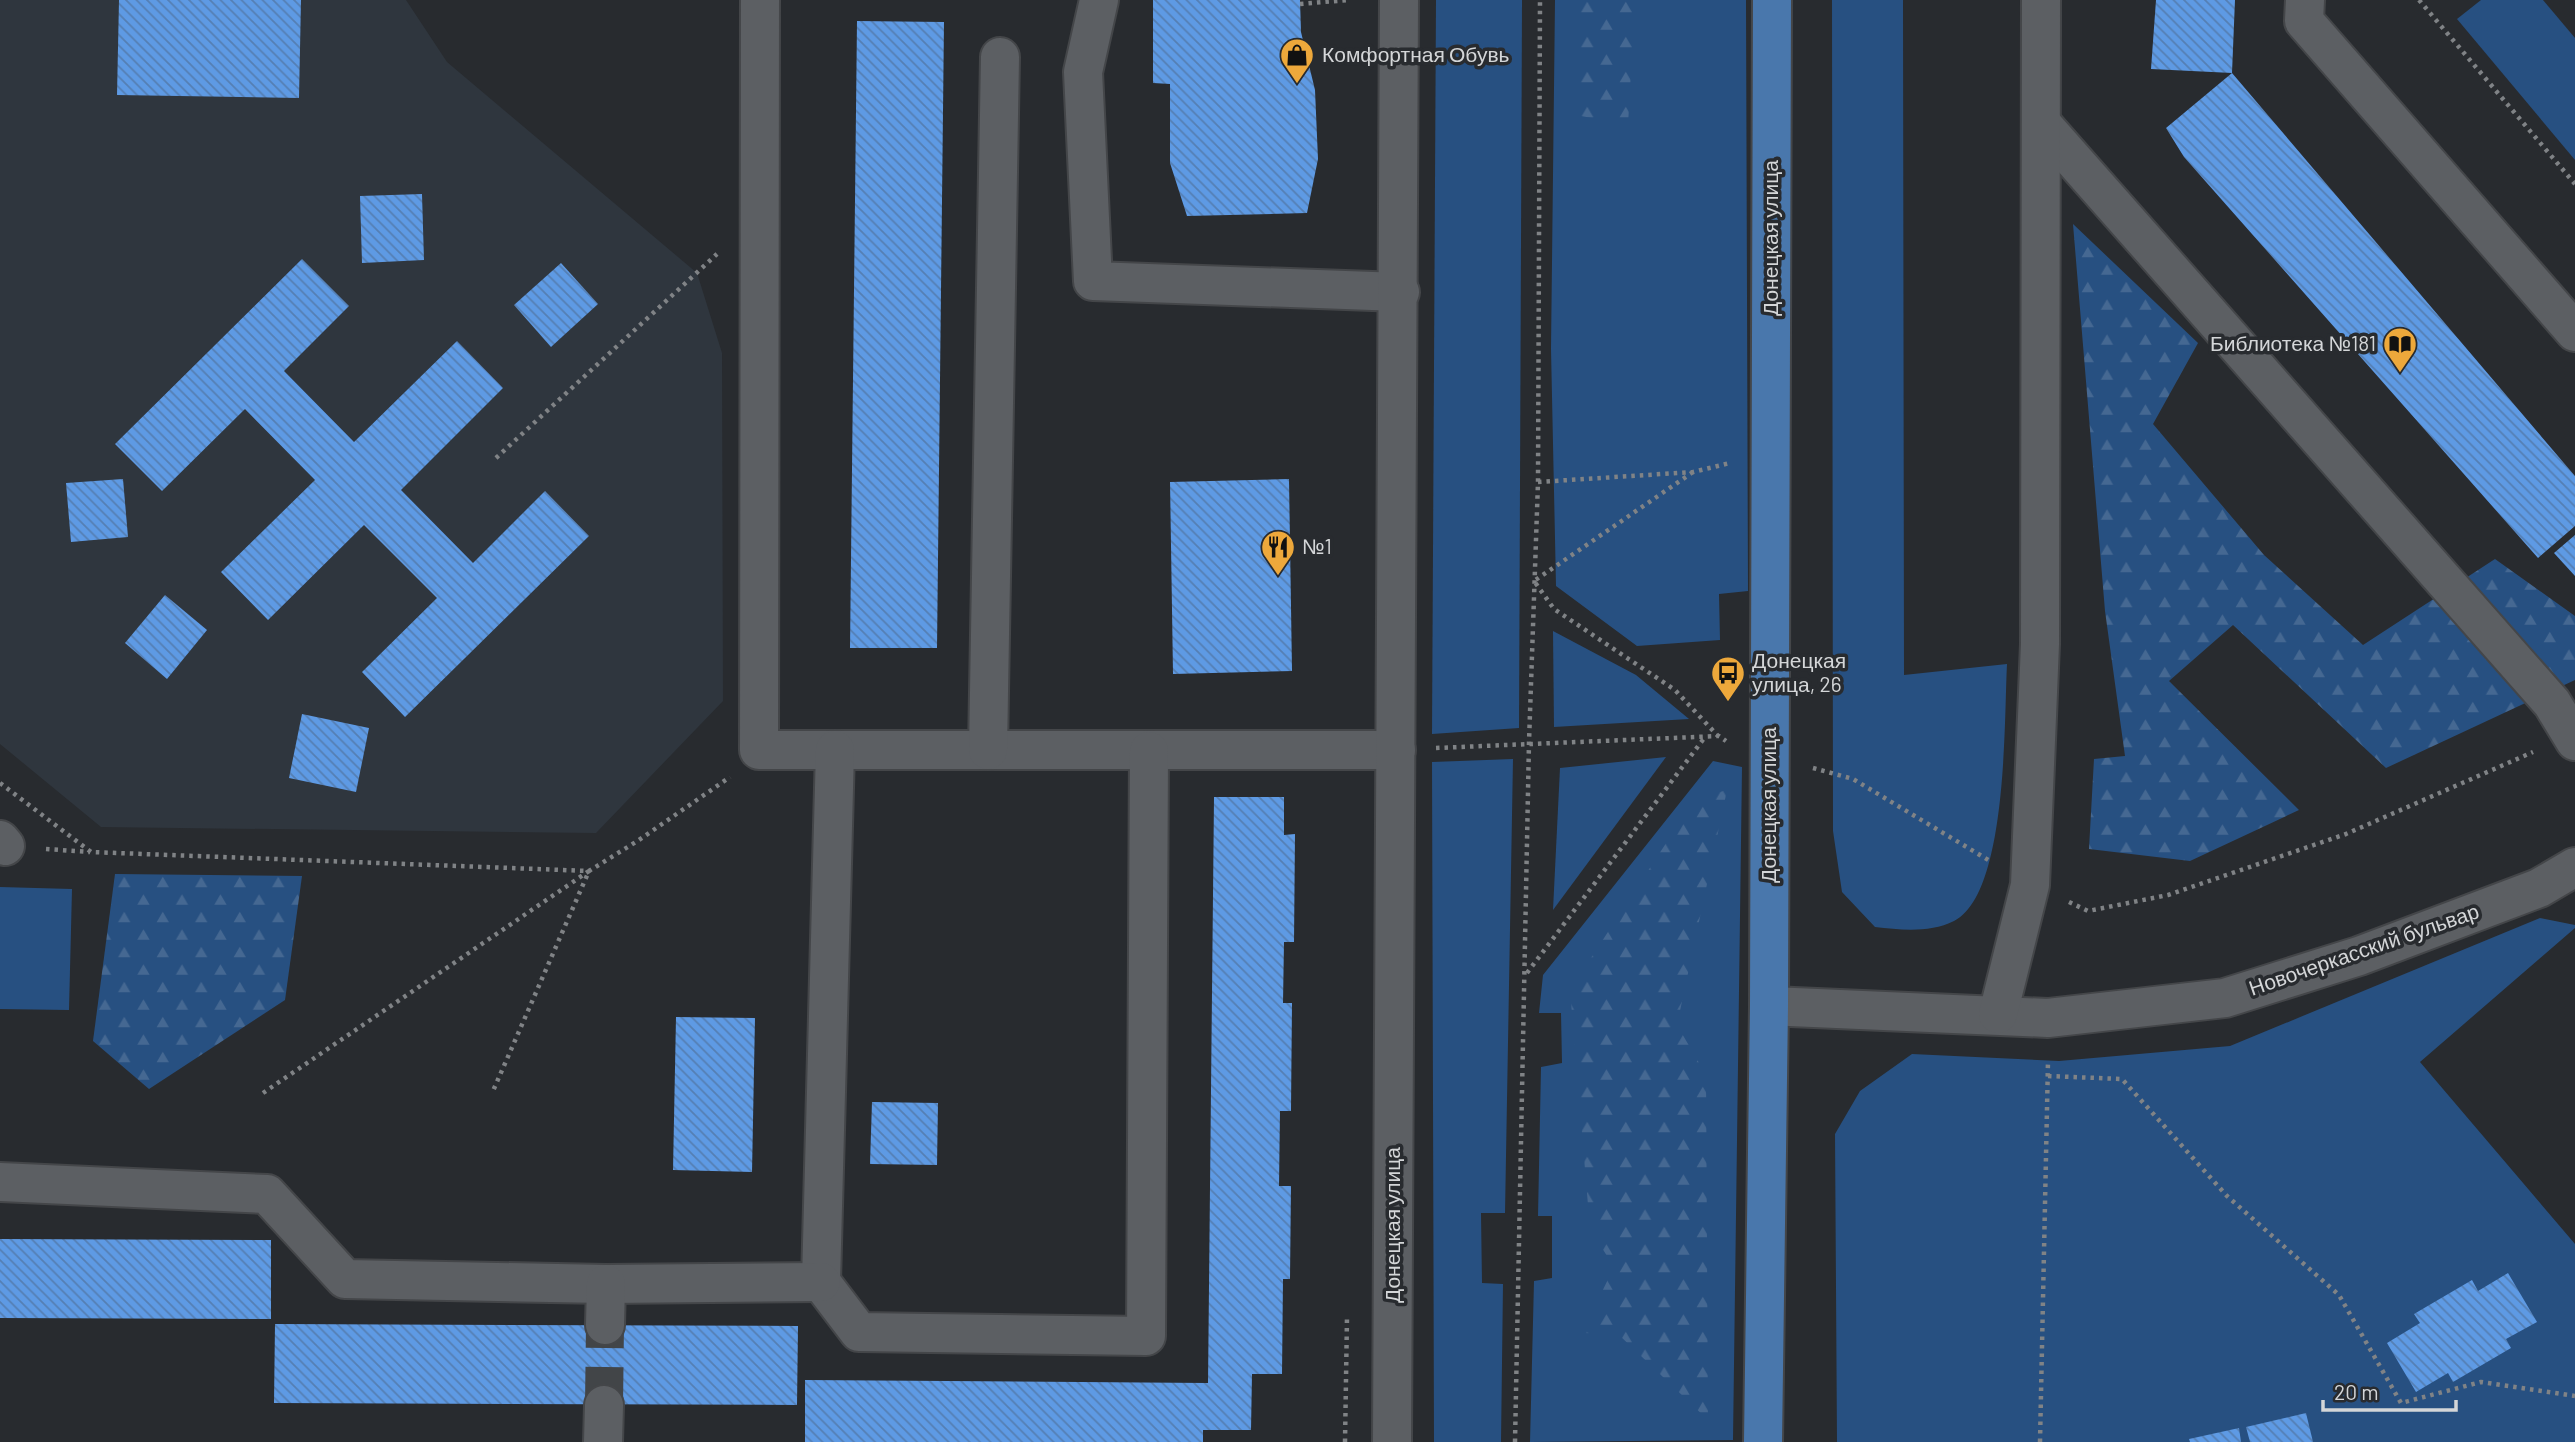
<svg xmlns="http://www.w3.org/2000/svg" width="2575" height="1442" font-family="Barlow,sans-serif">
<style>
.built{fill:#2f363e}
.green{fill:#275081}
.forest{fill:url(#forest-firs)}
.building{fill:url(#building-back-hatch)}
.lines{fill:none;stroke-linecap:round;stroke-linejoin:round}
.minor-tunnel{stroke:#424548;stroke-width:38;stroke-dasharray:38 19;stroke-linecap:butt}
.minor-casing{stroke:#444649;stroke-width:42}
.major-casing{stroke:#444649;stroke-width:42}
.path{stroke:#808386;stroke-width:4.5;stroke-dasharray:3.5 5;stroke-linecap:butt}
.minor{stroke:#5c5f63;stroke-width:38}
.major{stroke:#4977ac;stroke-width:38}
.labels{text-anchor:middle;stroke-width:7;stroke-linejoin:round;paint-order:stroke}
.poi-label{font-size:21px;fill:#d4d6d8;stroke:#282b2f;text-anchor:start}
.street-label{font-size:21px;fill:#d4d6d8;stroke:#282b2f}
</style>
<defs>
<pattern id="forest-firs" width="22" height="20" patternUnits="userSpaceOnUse" patternTransform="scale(1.75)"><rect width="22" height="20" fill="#275081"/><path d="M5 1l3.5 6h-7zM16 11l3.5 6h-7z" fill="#456892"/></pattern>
<pattern id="building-back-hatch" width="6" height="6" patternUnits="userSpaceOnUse" patternTransform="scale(1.75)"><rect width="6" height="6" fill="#5e9ae4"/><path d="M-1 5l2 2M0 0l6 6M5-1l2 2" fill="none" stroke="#557fb3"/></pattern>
</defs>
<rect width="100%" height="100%" fill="#282b2f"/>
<!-- built -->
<path class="built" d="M0 0H406L447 62 697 273 722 353 723 701 596 833 101 827 0 744Z"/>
<!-- green -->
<g class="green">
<path d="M1436 0H1522L1519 728 1432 734Z"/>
<path d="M1555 0H1746L1748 591 1719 594 1720 640 1637 646 1556 586 1551 349Z"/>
<path d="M1832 0H1903L1904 675 2007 664C2004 720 2008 894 1954 921 1930 933 1901 930 1875 927L1842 892 1833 831Z"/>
<path d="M2481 0H2543L2575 38V160L2457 19Z"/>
<path d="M1553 631 1636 675 1689 719 1554 727Z"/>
<path d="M1666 757 1553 910 1560 768Z"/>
<path d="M1513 759 1505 1213H1481L1482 1283 1503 1284 1501 1442H1434L1432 762Z"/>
<path d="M1713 761 1742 767 1733 1440 1530 1442 1534 1281 1552 1278V1216H1538L1541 1067 1562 1063 1561 1013H1539L1543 975Z"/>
<path d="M0 887 72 889 69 1010 0 1009Z"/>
<path d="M2540 918 2575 925V928L2420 1062 2575 1244V1442H1837L1835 1134 1860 1091 1912 1054 2059 1061 2230 1046Z"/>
</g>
<!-- forest -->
<g class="forest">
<path d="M1581 0H1635L1628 125 1576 115V8Z"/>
<path d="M2073 224 2198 343 2153 424 2264 555 2363 645 2495 559 2575 616V680L2386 768 2233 625 2169 681 2299 810 2190 861 2089 849 2094 759 2125 756 2105 611Z"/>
<path d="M1727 790 1677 1025 1706 1075 1708 1420 1618 1334 1582 1333 1614 1267 1590 1229 1570 990 1695 799Z"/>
<path d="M115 874 302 876 285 1000 149 1089 93 1041Z"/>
</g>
<!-- building -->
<g class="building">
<path d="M119 0H301L299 98 117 95Z"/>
<path d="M1153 0H1300L1301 32 1315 90 1318 159 1307 213 1187 216 1170 163V84L1153 83Z"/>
<path d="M2156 0H2235L2232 73 2575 476V526L2538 558 2184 157 2166 128 2232 73 2151 69Z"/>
<path d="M857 21 944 22 937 648H850Z"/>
<path d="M422 194 424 260 362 263 360 196Z"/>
<path d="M302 259 349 306 284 371 354 442 457 341 503 388 401 490 473 563 545 491 589 536 405 717 362 672 437 598 364 525 268 620 221 572 315 480 245 409 162 491 115 444Z"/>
<path d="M561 263 598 304 551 347 514 305Z"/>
<path d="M123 479 128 537 71 542 66 483Z"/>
<path d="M1289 479 1292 671 1173 674 1170 482Z"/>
<path d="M2575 535V576L2554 553Z"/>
<path d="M165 595 207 630 167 679 125 643Z"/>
<path d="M302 714 369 728 356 792 289 778Z"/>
<path d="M1214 797H1284V835L1295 834 1294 942H1284L1283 1003H1292L1291 1111H1280L1279 1186H1291L1290 1279H1283L1282 1374H1252L1251 1430H1203V1442H805V1380L1208 1383Z"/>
<path d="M676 1017 755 1018 752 1172 673 1170Z"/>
<path d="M872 1102 938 1103 937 1165 870 1164Z"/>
<path d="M0 1239 271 1240V1319L0 1318Z"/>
<path d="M2508 1273 2537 1322 2506 1339 2511 1348 2453 1382 2448 1373 2416 1392 2387 1343 2420 1323 2414 1314 2472 1280 2478 1291Z"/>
<path d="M275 1324 798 1326 797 1405 274 1403Z"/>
<path d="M2306 1413 2313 1442H2250L2246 1427Z"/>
<path d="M2239 1428 2241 1442H2190L2189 1439Z"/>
</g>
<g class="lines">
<!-- minor-tunnel -->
<path class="minor-tunnel" d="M604 1405 605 1325"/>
<!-- minor casing -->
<g class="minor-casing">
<g id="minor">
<path d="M760 0 759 750H1396"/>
<path d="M1099 0 1083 72 1093 281 1400 292"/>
<path d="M2305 0 2304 21 2575 332"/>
<path d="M2042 124 2552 703 2575 741"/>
<path d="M835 750 821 1282 859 1332 1146 1336 1149 751"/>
<path d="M988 750 1000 57"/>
<path d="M0 840 5 846"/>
<path d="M1769 1006 2048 1018 2225 998 2359 956 2539 888 2575 867"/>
<path d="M1998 1014 2030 885 2040 644 2041 0"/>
<path d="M0 1182 267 1194 345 1279 606 1284 821 1282"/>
<path d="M605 1325 606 1284"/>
<path d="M603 1442 604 1405"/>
<path d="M1392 1442 1399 0"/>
</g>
</g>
<!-- major casing -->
<g class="major-casing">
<path id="major" d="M1763 1442 1769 1006 1772 0"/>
</g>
<!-- path -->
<g class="path">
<path d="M2419 0 2575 184"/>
<path d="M1300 4 1348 0"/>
<path d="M496 458 717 254"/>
<path d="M1693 472 1534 581 1554 609 1675 690 1718 736"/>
<path d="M1538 482 1693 472 1730 463"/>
<path d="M1436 748 1719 736 1726 741"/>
<path d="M1813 768 1853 779 1990 861"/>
<path d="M0 783 91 852 589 871 639 840 730 777"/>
<path d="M46 849 90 852"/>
<path d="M2069 902 2088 911 2168 895 2346 834 2533 752"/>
<path d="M1527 973 1705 737"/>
<path d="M2048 1076 2122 1079 2227 1196 2339 1295 2401 1403 2481 1382 2575 1396"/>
<path d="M263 1093 589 871 493 1091"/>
<path d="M1345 1442 1347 1317"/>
<path d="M1515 1442 1529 742 1538 482 1540 0"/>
<path d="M2040 1442 2048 1061"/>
</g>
<!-- minor -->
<use href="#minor" class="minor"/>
<!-- major -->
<use href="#major" class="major"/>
</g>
<!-- icons -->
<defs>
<g id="shop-pin" transform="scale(1.75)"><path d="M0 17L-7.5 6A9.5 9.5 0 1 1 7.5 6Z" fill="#eda83b" stroke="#282b2f"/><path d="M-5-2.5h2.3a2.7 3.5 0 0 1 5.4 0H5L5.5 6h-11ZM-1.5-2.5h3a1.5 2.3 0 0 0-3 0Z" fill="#111"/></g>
<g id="library-pin" transform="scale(1.75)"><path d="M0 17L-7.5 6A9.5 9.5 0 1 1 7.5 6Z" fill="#eda83b" stroke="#282b2f"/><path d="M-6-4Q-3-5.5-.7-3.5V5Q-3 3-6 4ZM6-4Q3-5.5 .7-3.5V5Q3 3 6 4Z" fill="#111"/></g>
<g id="restaurant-pin" transform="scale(1.75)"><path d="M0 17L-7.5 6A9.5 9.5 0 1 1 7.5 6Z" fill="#eda83b" stroke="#282b2f"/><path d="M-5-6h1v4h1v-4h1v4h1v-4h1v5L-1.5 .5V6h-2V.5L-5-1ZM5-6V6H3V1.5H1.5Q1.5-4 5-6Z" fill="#111"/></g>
<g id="bus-pin" transform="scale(1.75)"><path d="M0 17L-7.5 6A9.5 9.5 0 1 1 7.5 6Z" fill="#eda83b" stroke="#282b2f"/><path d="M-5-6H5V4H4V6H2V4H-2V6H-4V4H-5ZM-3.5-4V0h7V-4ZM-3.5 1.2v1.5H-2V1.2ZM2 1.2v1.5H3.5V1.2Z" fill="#111"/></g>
</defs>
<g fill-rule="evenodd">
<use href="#shop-pin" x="1297" y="55"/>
<use href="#library-pin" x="2400" y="344"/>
<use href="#restaurant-pin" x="1278" y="547"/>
<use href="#bus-pin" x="1728" y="673"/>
</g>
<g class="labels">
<!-- poi labels -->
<g class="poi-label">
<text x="1322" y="62">Комфортная Обувь</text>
<text x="2376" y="351" text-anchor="end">Библиотека №181</text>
<text x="1302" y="554">№1</text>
<text x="1752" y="668">Донецкая<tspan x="1752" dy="24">улица, 26</tspan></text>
</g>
<!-- street labels -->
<g class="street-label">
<text transform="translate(1771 238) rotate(-90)" y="7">Донецкая улица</text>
<text transform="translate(1769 805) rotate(-90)" y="7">Донецкая улица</text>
<text transform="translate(2364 950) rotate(-19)" y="7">Новочеркасский бульвар</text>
<text transform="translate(1393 1225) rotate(-90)" y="7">Донецкая улица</text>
</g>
</g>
<!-- scale -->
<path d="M2323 1400v10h133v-10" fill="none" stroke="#d4d6d8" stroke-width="3.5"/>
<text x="2334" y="1400" font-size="21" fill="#d4d6d8" stroke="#282b2f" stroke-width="5" paint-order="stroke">20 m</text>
</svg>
